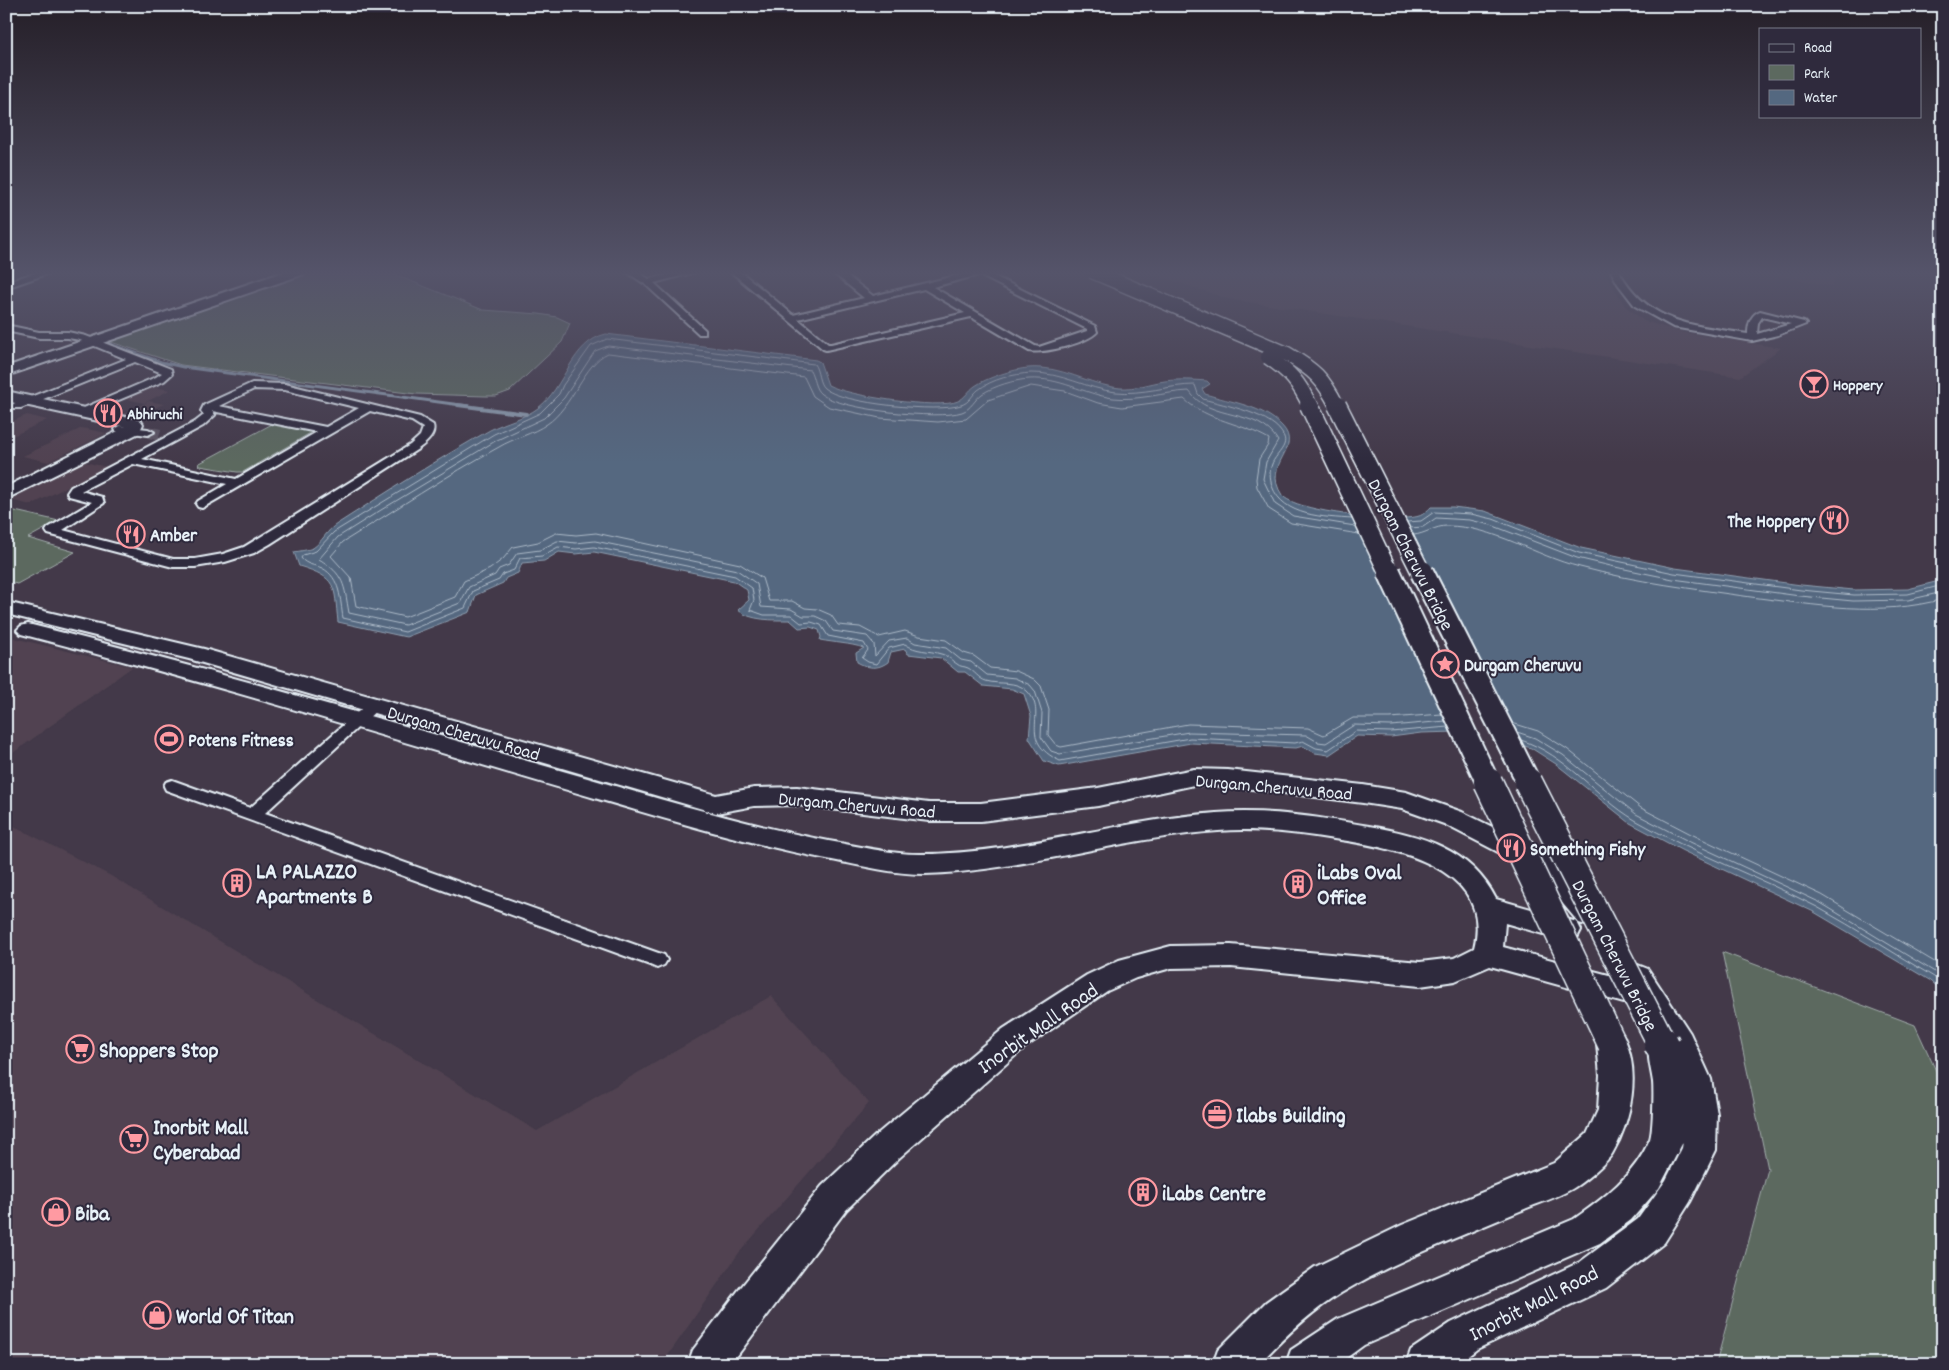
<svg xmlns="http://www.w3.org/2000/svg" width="1949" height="1370" font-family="Dekko,sans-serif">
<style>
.built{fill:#514351}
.green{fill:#5c695f;stroke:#a2adac}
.water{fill:#546880;stroke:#8f9fb0}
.pier{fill:#433949}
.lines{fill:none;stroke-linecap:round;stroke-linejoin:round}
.shore{stroke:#adbac8;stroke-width:1}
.stream-far1{stroke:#8f9fb0;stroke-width:3}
.stream{stroke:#8f9fb0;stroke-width:4}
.street-tunnel{stroke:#5c5563;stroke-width:12;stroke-dasharray:12 5.5;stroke-linecap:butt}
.street-casing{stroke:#e8f1f8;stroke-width:4}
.secondary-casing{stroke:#e8f1f8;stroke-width:4}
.street{fill:#2f2a3d;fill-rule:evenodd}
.secondary{fill:#2f2a3d;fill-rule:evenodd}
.secondary-bridge-far4-casing{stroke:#e8f1f8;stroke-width:17;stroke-linecap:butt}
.secondary-bridge-far3-casing{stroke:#e8f1f8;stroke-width:21;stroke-linecap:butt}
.secondary-bridge-far2-casing{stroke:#e8f1f8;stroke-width:26;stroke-linecap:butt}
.secondary-bridge-far1-casing{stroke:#e8f1f8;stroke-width:31;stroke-linecap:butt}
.secondary-bridge-casing{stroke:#e8f1f8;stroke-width:38;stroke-linecap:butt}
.secondary-bridge-far4{stroke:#2f2a3d;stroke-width:14}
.secondary-bridge-far3{stroke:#2f2a3d;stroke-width:18}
.secondary-bridge-far2{stroke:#2f2a3d;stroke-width:22}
.secondary-bridge-far1{stroke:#2f2a3d;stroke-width:28}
.secondary-bridge{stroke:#2f2a3d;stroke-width:34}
.labels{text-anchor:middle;stroke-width:4;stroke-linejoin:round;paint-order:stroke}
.far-poi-label{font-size:16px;font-weight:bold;fill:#e8f1f8;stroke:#2f2a3d;text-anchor:start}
.poi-label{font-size:19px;font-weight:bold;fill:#e8f1f8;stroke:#2f2a3d;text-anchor:start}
.street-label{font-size:19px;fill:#e8f1f8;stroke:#2f2a3d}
.near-poi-label{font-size:22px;font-weight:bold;fill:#e8f1f8;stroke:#2f2a3d;text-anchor:start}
.near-street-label{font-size:22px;fill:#e8f1f8;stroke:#2f2a3d}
</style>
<rect width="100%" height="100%" fill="#433949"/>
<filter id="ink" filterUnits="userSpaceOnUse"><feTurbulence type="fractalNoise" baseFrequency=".02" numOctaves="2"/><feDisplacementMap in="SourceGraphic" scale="10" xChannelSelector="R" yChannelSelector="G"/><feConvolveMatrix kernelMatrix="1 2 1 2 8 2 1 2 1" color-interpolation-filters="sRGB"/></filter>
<g filter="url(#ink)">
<!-- built -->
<g class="built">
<path d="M1138 271H1604L1625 306 1644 321 1681 332 1781 348 1740 377 1228 299 1168 279Z"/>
<path d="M1751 271H1839L1832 286Z"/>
<path d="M149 386 170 390 144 403 122 398Z"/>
<path d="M149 401 164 404 134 417 120 416Z"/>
<path d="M27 415 47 420 6 439V424Z"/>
<path d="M82 428 107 433 48 462 23 456Z"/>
<path d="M75 460 107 467 31 505 6 499Z"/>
<path d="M6 636 132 667 6 758Z"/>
<path d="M6 822 111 876 537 1131 771 996 869 1103 738 1254 662 1364H6Z"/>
</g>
<!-- green -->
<g class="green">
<path d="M313 271H386L483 310 539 314 557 317 570 323 562 342 510 391 496 396H486L416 394 181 365 108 341 167 318Z"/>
<path d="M274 423 312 430V432L243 472H237L200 466 198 464Z"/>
<path d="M6 509 59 521 28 538 75 552 17 584 6 581Z"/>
<path d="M1722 952 1915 1025 1943 1086V1364H1716L1768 1169Z"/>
</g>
<!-- water -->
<path class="water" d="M606 334 816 360 820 362 828 385C848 396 939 410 958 401 965 398 969 390 975 386 986 378 1014 369 1028 368 1061 365 1089 385 1120 388 1136 389 1150 383 1165 381 1179 379 1194 380 1207 381L1210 384 1202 389 1205 394C1231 402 1263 406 1282 426 1304 449 1261 463 1282 495 1294 512 1399 523 1419 516 1423 515 1428 510 1431 507H1453L1485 511 1581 548 1675 568 1801 585 1854 590 1908 589 1943 580V992L1931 981 1814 912 1683 851 1630 823 1556 764 1531 748 1491 736 1456 732 1421 733 1391 737 1357 736 1329 755 1315 753 1303 746 1296 748 1191 743 1059 766 1044 761 1029 738 1031 716 1024 694 1012 689 983 686 965 672H958L941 658 908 654 905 649 891 652 888 662C877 670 868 668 857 662L856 653 864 648C849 643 835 643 820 640L821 637 819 630 810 627 799 628 790 620C774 620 750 621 738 610L749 600 747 590 734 581 594 552 576 554 559 552 544 561 522 563 518 573 506 578 503 583 476 595 470 612 406 637 338 622C334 585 338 578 299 566L294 552C300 551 308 550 313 548 322 542 327 530 337 524 387 492 438 459 490 430 505 422 525 418 538 408 565 388 571 342 606 334Z"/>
<!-- pier -->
<path class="pier" d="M1351 512 1388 515 1514 746 1490 739 1452 735Z"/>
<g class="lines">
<!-- shore -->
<g class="shore">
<path d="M1352 519C1325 517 1283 517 1272 486 1270 479 1269 471 1272 464 1275 455 1288 447 1284 437 1275 414 1224 405 1203 399L1198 394 1195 385C1169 385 1142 395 1116 392 1087 389 1061 372 1031 373 1014 374 992 379 978 390 972 395 969 403 961 405 940 413 841 404 824 388 818 383 819 371 814 364L607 339 591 346 563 385 559 394 540 413 494 434 334 532 316 551 303 555 301 558C306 565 315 565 322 568 341 578 340 600 343 618L405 632 465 608 473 591 499 580 503 574 514 570 520 558 542 556 558 547 576 549 594 547 735 576 752 588 754 600 750 610 764 615H791L801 623 811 622 821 625 828 636 864 643 868 650 862 658 868 662 876 664 889 648 905 644C916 652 929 650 941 654 947 655 952 661 957 664 960 667 964 666 968 668 974 671 979 679 986 681 999 685 1016 680 1027 691 1050 714 1015 739 1060 761L1190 738 1295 743 1303 741 1316 748 1328 750 1356 731 1391 732 1448 727"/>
<path d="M1407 522 1421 521 1434 512 1471 514 1493 519 1579 553 1674 573 1801 590 1854 595 1908 594 1943 585"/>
<path d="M1355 526 1293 516 1275 504 1263 479 1266 462 1278 441C1258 407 1210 422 1189 391 1164 392 1139 401 1113 398 1084 394 1059 377 1029 379 1014 380 994 386 982 394 975 399 971 409 962 412 938 420 841 410 821 394 814 389 814 377 810 370L608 346 595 351 564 398 544 418 497 440 381 510 338 537 319 559C345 575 344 585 349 613L405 625 460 603 469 587 495 575 499 569 509 565 517 553 540 550 557 541 576 543 595 541 737 570 757 584 761 607 791 609 803 616H815L826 621 833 631 867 636 874 644 875 656 889 641 907 638 915 643 946 648 961 660 971 662 987 675 1015 678 1030 685 1035 691 1042 713 1041 737 1051 751 1060 754 1189 732 1306 735 1318 742 1326 743 1354 725 1391 726 1446 721"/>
<path d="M1410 528 1423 527 1436 518 1470 520 1491 525 1577 558 1615 567 1673 579 1800 596 1853 601 1908 600 1943 592"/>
<path d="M1359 534 1291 523 1269 509 1257 487 1256 479 1259 459 1268 445 1269 439C1242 423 1208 421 1184 399L1122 407 1098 403 1065 391 1031 386 988 400 966 419 938 422 880 418 829 407 813 396 804 377 608 353C584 363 572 408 547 424 533 434 514 438 499 447 446 476 395 510 343 542L331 556 351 578 356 606 405 617 455 597 464 581 490 569 503 559 513 547 538 542 556 533 576 535 596 533 740 564 762 578 769 601H792L805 608 817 609 831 615 838 625 860 627 879 637 905 631 919 636 946 640 964 653 974 656 990 668 1016 671 1034 679 1041 686 1049 710 1048 735 1056 745 1061 747 1188 724 1308 728 1324 735 1353 718H1390L1442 714"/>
<path d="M1414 535C1425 534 1435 526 1447 526 1494 526 1535 556 1580 567 1636 582 1694 589 1751 597 1815 605 1880 617 1943 599"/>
<path d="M1512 723 1538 731 1567 749 1641 808 1691 834 1822 895 1943 967"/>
<path d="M1517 732 1535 738 1563 755 1636 814 1688 841 1819 902 1943 977"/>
<path d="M1521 740C1567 755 1596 797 1635 820 1694 854 1757 876 1817 907 1857 929 1895 954 1934 977L1943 986"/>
</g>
<!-- stream-far1 -->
<path class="stream-far1" d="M104 342 161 362 183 367 468 406"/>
<!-- stream -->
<path class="stream" d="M458 405 526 414"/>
<!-- street-tunnel -->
<path class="street-tunnel" d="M148 432 160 435"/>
<!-- street casing -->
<g class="street-casing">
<g id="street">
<path d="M41 271H55L6 288V282Z"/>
<path d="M625 271H636L649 279 683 271H699L654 283 705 330V334H699L645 284Z"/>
<path d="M730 271H740L793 315 864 298 831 271H841L873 296 975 271H991L988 273 1095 326 1097 332C1087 343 1043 354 1029 351L971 317 826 350 823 349ZM979 275 1087 329V331L1039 347 1035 346 933 287ZM924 289 965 313 831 344H828L798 319Z"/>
<path d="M1611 271H1619C1649 325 1693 325 1748 334 1748 325 1750 315 1760 311L1804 322 1806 324 1778 335 1752 341 1673 327 1635 306 1618 284ZM1762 317 1791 324 1757 334 1758 323Z"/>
<path d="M6 325 39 332H68L86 336 171 369 172 374 164 381 83 415 79 414 78 412 79 410 156 377 162 373 135 362 21 408H13L12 406 13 404 126 359 80 340 68 338H39L6 331Z"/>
<path d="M252 383 285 384 420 417 433 425C436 435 426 443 418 449L270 544 254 553 225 562 195 567H173L48 534 46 531 48 528 92 502 69 496 67 493 71 487 195 422 204 415 201 411 204 405ZM254 389 285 390 359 408 326 427 219 406ZM212 411 317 432 236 479 142 459 203 426 215 415ZM370 411 412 421 423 428 420 436 410 445 244 547 223 554 195 559H173L63 530 104 503 102 497 81 491 133 464 227 484 198 501 196 504 198 507 202 508Z"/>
<path d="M120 426 148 429 154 432 148 435 116 431 115 429Z"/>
<path d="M373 701 378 703 381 706 378 709 265 813 664 955 667 960 664 965 657 968 650 965 166 790 164 786 166 782 172 780 250 808 368 703Z"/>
</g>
</g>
<!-- secondary casing -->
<g class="secondary-casing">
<g id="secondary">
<path d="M286 271H306L304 274 6 376V367Z"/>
<path d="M6 391 135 419 141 421 143 424 139 433 6 499V487L126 427 6 401Z"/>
<path d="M6 602 204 649 716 795 754 788 797 787 929 803H981L1098 788 1194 769 1228 770 1363 785 1406 792 1462 812 1541 851 1568 872 1599 907 1603 915 1599 923 1589 926 1579 923 1548 886 1523 865 1444 824 1402 809 1363 803 1228 786 1194 785 1098 806 981 821H929L797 805 754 806 716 813 189 659 6 614Z"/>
<path d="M28 624C217 671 404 726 591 779 670 802 748 825 829 841 858 846 890 854 920 854 1020 854 1117 820 1216 813 1267 809 1319 817 1369 826 1421 835 1471 849 1496 899L1577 922 1581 930 1577 938 1567 941 1505 923 1503 947 1624 979 1628 969 1638 965 1648 969 1690 1033 1711 1079 1717 1114 1716 1150 1690 1202 1664 1243 1606 1288 1477 1349 1458 1364H1406L1411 1350 1451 1323 1580 1262 1638 1219 1666 1180 1682 1148 1683 1142 1659 1188 1631 1220 1600 1243 1364 1345 1338 1364H1286L1291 1350 1338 1319 1574 1219C1604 1198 1635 1175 1650 1139 1653 1131 1654 1092 1653 1082 1651 1067 1645 1052 1652 1038L1660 1035 1642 1008 1490 966 1455 981 1420 986 1231 967 1171 968 1136 978 1107 991 1025 1047 899 1158 846 1210 731 1364H688L693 1350 738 1291 822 1186 875 1136 1003 1029 1087 975 1119 960 1171 946 1231 945 1420 962 1454 958 1474 948C1495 866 1391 847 1334 839 1296 833 1257 828 1218 831 1119 838 1024 871 925 874 894 874 862 866 832 860 753 845 676 822 598 799 406 743 215 684 21 634L17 630 21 626Z"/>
<path d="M1612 1031 1623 1035C1641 1071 1632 1120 1612 1154 1607 1162 1587 1179 1578 1185 1563 1196 1538 1203 1520 1211 1460 1237 1398 1259 1341 1293 1310 1312 1284 1337 1259 1364H1213L1218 1350 1266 1302 1315 1267 1402 1225 1554 1163 1587 1134 1598 1110 1600 1075 1597 1044 1601 1035Z"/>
</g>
</g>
<!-- street -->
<use href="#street" class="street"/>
<!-- secondary -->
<use href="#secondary" class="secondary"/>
<!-- secondary-bridge-far4 casing -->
<g class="secondary-bridge-far4-casing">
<g id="secondary-bridge-far4">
<path d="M1092 271 1287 354C1314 370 1323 378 1337 406"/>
<path d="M1268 357C1290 372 1299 382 1310 406"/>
</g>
</g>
<!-- secondary-bridge-far3 casing -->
<g class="secondary-bridge-far3-casing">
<g id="secondary-bridge-far3">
<path d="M1309 405 1389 574"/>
<path d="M1337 405 1422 574"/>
</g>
</g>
<!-- secondary-bridge-far2 casing -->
<g class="secondary-bridge-far2-casing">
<g id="secondary-bridge-far2">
<path d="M1389 572 1488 783"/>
<path d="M1422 572 1529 783"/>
</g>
</g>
<!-- secondary-bridge-far1 casing -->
<g class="secondary-bridge-far1-casing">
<g id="secondary-bridge-far1">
<path d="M1488 782 1612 1044"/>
<path d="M1528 782 1662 1044"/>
</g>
</g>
<!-- secondary-bridge casing -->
<g class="secondary-bridge-casing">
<path id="secondary-bridge" d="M1661 1043 1663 1047"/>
</g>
<!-- secondary-bridge-far4 -->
<use href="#secondary-bridge-far4" class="secondary-bridge-far4"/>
<!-- secondary-bridge-far3 -->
<use href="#secondary-bridge-far3" class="secondary-bridge-far3"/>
<!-- secondary-bridge-far2 -->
<use href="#secondary-bridge-far2" class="secondary-bridge-far2"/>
<!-- secondary-bridge-far1 -->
<use href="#secondary-bridge-far1" class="secondary-bridge-far1"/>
<!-- secondary-bridge -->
<use href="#secondary-bridge" class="secondary-bridge"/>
</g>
</g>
<!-- sky -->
<linearGradient id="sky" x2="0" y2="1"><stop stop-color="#251f28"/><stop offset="0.59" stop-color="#55546a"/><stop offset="1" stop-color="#55546a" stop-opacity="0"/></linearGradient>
<rect width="1949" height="463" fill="url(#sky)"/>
<!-- icons -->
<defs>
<g id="bar-ring" transform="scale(1.4375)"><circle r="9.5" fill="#2f2a3d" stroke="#ff9aa2" stroke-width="1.5"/><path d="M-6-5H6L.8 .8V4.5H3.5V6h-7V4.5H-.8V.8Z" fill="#ff9aa2"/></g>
<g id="restaurant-ring" transform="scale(1.4375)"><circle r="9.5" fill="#2f2a3d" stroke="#ff9aa2" stroke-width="1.5"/><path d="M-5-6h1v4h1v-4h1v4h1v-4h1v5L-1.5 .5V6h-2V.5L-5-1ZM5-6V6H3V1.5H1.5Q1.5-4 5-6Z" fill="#ff9aa2"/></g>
<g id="sight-ring" transform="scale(1.4375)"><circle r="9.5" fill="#2f2a3d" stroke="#ff9aa2" stroke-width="1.5"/><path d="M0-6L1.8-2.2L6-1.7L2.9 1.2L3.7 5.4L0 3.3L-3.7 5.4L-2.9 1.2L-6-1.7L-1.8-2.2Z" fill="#ff9aa2"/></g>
<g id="stadium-ring" transform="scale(1.4375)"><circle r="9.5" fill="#2f2a3d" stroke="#ff9aa2" stroke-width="1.5"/><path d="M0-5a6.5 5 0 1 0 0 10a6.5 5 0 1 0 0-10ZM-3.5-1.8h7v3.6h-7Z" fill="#ff9aa2"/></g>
<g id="building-ring" transform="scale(1.4375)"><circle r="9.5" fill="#2f2a3d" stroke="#ff9aa2" stroke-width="1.5"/><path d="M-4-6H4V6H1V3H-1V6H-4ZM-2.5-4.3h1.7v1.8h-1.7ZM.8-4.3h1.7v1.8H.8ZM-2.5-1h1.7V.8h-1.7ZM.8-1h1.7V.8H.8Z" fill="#ff9aa2"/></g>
<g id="supermarket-ring" transform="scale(1.4375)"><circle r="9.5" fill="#2f2a3d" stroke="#ff9aa2" stroke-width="1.5"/><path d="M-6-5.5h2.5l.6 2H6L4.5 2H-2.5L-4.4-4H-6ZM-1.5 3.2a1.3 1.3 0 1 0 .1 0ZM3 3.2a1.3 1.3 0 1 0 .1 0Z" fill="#ff9aa2"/></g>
<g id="office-ring" transform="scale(1.4375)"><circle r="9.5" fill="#2f2a3d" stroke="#ff9aa2" stroke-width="1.5"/><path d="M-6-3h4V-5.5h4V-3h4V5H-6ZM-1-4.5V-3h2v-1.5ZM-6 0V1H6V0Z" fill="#ff9aa2"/></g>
<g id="shop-ring" transform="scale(1.4375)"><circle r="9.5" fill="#2f2a3d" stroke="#ff9aa2" stroke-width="1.5"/><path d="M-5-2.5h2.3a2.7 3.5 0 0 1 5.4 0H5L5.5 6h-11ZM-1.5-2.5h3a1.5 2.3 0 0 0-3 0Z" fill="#ff9aa2"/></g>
</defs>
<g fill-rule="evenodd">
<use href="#bar-ring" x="1814" y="384"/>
<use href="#restaurant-ring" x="108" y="413"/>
<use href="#restaurant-ring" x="1834" y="520"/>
<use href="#restaurant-ring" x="131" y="534"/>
<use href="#sight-ring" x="1445" y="664"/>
<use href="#stadium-ring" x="169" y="739"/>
<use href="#restaurant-ring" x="1511" y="848"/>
<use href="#building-ring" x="237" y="883"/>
<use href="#building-ring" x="1298" y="884"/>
<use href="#supermarket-ring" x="80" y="1049"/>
<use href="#office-ring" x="1217" y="1114"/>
<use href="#supermarket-ring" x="134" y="1139"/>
<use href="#building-ring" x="1143" y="1192"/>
<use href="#shop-ring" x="56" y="1212"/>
<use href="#shop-ring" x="157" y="1315"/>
</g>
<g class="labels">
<!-- far-poi labels -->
<g class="far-poi-label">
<text x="1833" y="390">Hoppery</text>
<text x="127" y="419">Abhiruchi</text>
</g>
<!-- poi labels -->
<g class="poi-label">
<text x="1815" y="527" text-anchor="end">The Hoppery</text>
<text x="150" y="541">Amber</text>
<text x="1464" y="671">Durgam Cheruvu</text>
<text x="188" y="746">Potens Fitness</text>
<text x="1530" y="855">Something Fishy</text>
</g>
<!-- street labels -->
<g class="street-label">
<text transform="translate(1412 554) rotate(63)" y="7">Durgam Cheruvu Bridge</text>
<text transform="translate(464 732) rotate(16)" y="7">Durgam Cheruvu Road</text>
<text transform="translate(1274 786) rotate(5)" y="7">Durgam Cheruvu Road</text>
<text transform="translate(857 804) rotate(5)" y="7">Durgam Cheruvu Road</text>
<text transform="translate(1616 955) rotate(63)" y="7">Durgam Cheruvu Bridge</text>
</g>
<!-- near-poi labels -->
<g class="near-poi-label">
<text x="256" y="878">LA PALAZZO<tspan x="256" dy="25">Apartments B</tspan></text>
<text x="1317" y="879">iLabs Oval<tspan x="1317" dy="25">Office</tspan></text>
<text x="99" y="1057">Shoppers Stop</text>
<text x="1236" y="1122">Ilabs Building</text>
<text x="153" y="1134">Inorbit Mall<tspan x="153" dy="25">Cyberabad</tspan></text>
<text x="1162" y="1200">iLabs Centre</text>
<text x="75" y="1220">Biba</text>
<text x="176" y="1323">World Of Titan</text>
</g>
<!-- near-street labels -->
<g class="near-street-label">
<text transform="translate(1037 1027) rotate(-35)" y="8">Inorbit Mall Road</text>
<text transform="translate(1533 1302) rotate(-27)" y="8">Inorbit Mall Road</text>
</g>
</g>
<!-- margin -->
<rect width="1949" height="1370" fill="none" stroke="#2f2a3d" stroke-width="25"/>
<rect x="12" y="12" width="1924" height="1345" fill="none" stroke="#e8f1f8" stroke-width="2" filter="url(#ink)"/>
<!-- legend -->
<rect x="1759" y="28" width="162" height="90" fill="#2f2a3d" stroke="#797a88"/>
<rect x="1769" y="44" width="25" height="8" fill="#2f2a3d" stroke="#797a88"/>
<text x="1804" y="52" font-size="15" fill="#e8f1f8">Road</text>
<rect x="1769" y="65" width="25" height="15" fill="#5c695f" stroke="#797a88"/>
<text x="1804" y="78" font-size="15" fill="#e8f1f8">Park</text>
<rect x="1769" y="90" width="25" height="15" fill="#546880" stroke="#797a88"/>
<text x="1804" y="102" font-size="15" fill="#e8f1f8">Water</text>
</svg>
